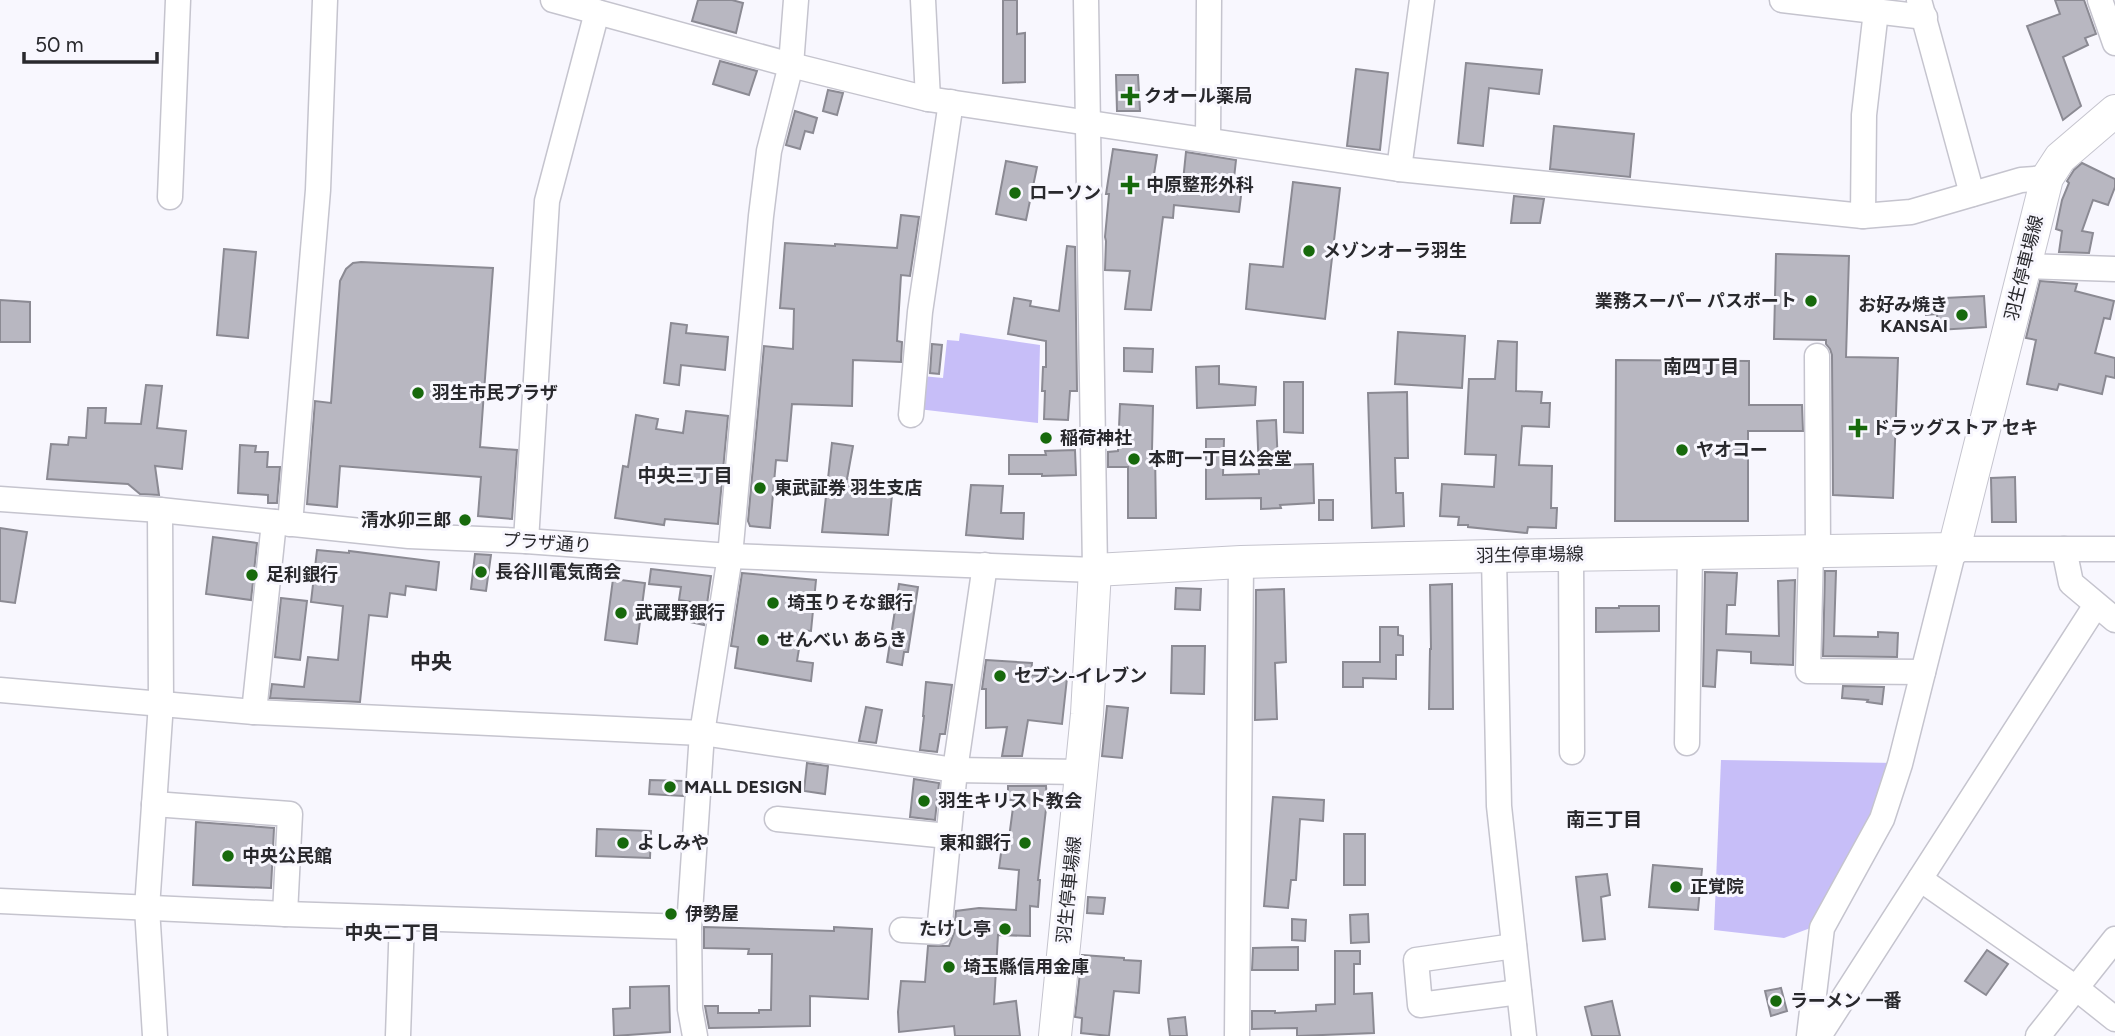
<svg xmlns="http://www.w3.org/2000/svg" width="2115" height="1036" font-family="Figtree,'Noto Sans JP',sans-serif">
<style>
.green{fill:#c7bef8}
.building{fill:#b8b7c1;stroke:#8b8a93;stroke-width:2}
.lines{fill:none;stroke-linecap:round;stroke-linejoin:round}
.minor-casing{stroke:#c5c4ce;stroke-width:27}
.major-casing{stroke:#c5c4ce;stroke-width:34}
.minor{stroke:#fff;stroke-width:24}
.major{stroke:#fff;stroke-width:32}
.poi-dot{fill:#17690c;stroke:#f8f7fe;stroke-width:2.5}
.labels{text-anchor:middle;stroke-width:6;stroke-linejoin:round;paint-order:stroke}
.poi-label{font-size:18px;font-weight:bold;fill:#29292d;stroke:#f8f7fe;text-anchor:start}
.street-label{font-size:18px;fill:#29292d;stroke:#f8f7fe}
.neighbourhood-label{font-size:19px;font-weight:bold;fill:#29292d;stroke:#f8f7fe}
.quarter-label{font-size:21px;font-weight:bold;fill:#29292d;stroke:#f8f7fe}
</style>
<rect width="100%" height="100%" fill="#f8f7fe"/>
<!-- green -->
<g class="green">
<path d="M960 333 1040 345 1038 423 918 409 922 376 943 378 947 340 959 341Z"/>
<path d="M1721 760 1896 763 1877 817 1813 927 1784 938 1714 930Z"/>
</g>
<!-- building -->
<g class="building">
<path d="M698 0H732L743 3 736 33 692 21Z"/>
<path d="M1003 0H1017V34L1025 33V82L1003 83Z"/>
<path d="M2055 0H2084L2096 34 2085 38 2088 45 2063 57 2081 106 2063 120 2027 26 2060 14Z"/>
<path d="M720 61 757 71 749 95 713 84Z"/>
<path d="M1466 63 1542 70 1539 94 1489 88 1483 146 1458 143Z"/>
<path d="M1356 69 1388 73 1380 150 1347 146Z"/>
<path d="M1116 75H1138L1140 111H1117Z"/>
<path d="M828 90 843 93 837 115 823 111Z"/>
<path d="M795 111 817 118 813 133 805 131 800 149 786 145Z"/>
<path d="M1554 126 1634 134 1630 177 1550 169Z"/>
<path d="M1113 149 1157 155 1152 187 1182 191 1186 152 1236 160 1233 187 1242 188 1239 212 1174 205 1173 218 1163 217 1151 310 1125 309 1130 271 1105 270 1106 241 1105 237 1109 194H1106Z"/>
<path d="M1006 161 1037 167 1026 220 996 214Z"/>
<path d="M2082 163 2115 179V187L2108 205 2093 200 2082 231 2093 233 2089 253 2059 252 2062 231 2056 229 2062 200 2069 183 2067 181 2074 170Z"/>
<path d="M1293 182 1340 188 1325 319 1246 309 1250 264 1283 267Z"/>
<path d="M1514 196 1544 199 1540 223H1511Z"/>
<path d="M901 215 919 217 910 276 901 275 897 341 902 342 901 362 853 360 852 406 792 404 787 461 776 460 770 528 750 526 748 521 764 346 793 349 794 309 780 308 785 243 835 246V244L897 248Z"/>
<path d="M1067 246 1075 247 1077 391H1070L1068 420 1044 419 1045 391H1042L1043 367H1046V341L1008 334 1014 298 1031 301 1030 306 1059 311Z"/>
<path d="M224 249 256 252 248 338 217 335Z"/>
<path d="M1776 254 1849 256 1846 357 1898 358 1893 498 1833 495 1832 355 1830 349 1826 344V340L1774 339Z"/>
<path d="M361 262 493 268 480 447 517 450 512 519 478 516 481 477 340 466 337 507 307 504 315 401 331 403 340 281 346 269 353 263Z"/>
<path d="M2040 281 2077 284 2075 291 2114 301 2110 319 2104 318 2095 353 2115 358V378L2106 376 2102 394 2059 384 2057 390 2027 384 2036 340 2026 338Z"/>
<path d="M1984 296 1986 327 1938 330 1937 314 1926 315 1925 299Z"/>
<path d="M0 300 30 302V342H0Z"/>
<path d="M671 323 687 325 686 333 728 337 725 370 681 365 679 385 664 383Z"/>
<path d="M1398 332 1465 336 1462 388 1395 384Z"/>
<path d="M1498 341 1517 342 1516 391 1542 392 1541 403H1550L1549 427 1522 426 1519 465 1552 466 1551 508H1557L1556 528 1528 527 1527 533 1468 527V525H1458L1459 517 1440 516 1442 484 1494 487 1496 455 1465 454 1469 379H1495Z"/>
<path d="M932 344 942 345 939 374 930 373Z"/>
<path d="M1124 348 1153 349 1152 372 1124 371Z"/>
<path d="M1616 360 1749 361V405H1802L1803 431H1748V521H1615Z"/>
<path d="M1219 366V384L1256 387 1255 405 1197 408 1196 367Z"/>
<path d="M1284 382H1303V433L1284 432Z"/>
<path d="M146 385 162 386 157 428 186 431 182 469 155 466 159 495 140 494 128 484 47 479 51 444 68 445 69 437 86 438 88 408H106L105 423 141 424Z"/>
<path d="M1407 392 1408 458H1395L1396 493H1403L1404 526 1372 528 1368 393Z"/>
<path d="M1120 404 1153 406 1152 450H1155L1156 518H1128V467H1108V452L1118 451Z"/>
<path d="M686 411 728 416 718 524 665 519 664 525 615 518 623 466 628 467 636 415 658 419 656 429 683 433Z"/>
<path d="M1276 420 1278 465 1313 464 1314 503 1280 505 1281 508 1261 509V498L1206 499V439H1224L1223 475 1259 474 1257 421Z"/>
<path d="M832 443 853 446 847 479 893 485 888 535 822 532Z"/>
<path d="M240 445 256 446 255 452H268L267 467H280L277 503H268V495L238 493Z"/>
<path d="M1075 450 1076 475 1042 476V474H1009V455H1046L1045 451Z"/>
<path d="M2015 477 2016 522H1992L1991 478Z"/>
<path d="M971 485 1003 486 1001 513H1024L1023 539 966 535Z"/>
<rect x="1319" y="500" width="14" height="20"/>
<path d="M0 528 27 532 15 603 0 601Z"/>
<path d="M213 537 257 543 251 600 206 594Z"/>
<path d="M317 550 349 553V551L439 562 436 590 406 586 405 595 390 593 387 617 369 615 360 702 270 698 272 684 304 687 308 657 338 660 343 606 311 602Z"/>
<path d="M475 554 491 555 486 591 471 589Z"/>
<path d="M651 569 711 576 704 625 690 622 693 602 679 600 681 587 649 584Z"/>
<path d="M1825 571H1836L1834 636 1878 637V632L1898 633 1897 657 1823 656Z"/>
<path d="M1705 572 1737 573 1735 605H1727L1726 634 1779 636 1778 581 1795 580 1793 665 1751 663V652L1717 650 1715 687 1703 686Z"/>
<path d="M742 573 816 580 811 631 802 630 797 661 813 663 811 681 735 668 738 647 731 646Z"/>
<path d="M613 579 645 583 637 644 605 640Z"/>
<path d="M899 584 918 587 908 652H904L902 665 887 662Z"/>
<path d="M1452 584 1453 709H1429L1430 649H1431L1430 585Z"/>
<path d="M1176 588 1201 589 1200 610 1175 609Z"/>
<path d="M1284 589 1286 662 1275 663 1277 719 1255 720 1256 590Z"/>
<path d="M281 598 307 601 300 660 275 657Z"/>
<path d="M1619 606H1659V631L1596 632V608H1619Z"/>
<path d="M1380 627H1398V635L1403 636V655H1396V679L1363 678V687H1343V662H1380Z"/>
<path d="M1172 646H1205L1204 694 1171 693Z"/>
<path d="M986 660 1032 663 1031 675 1067 678 1062 724 1028 720 1022 756H1002L1007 727 986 728V689H982Z"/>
<path d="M926 682 952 685 945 734H940L937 752 920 750 924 716H923Z"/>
<path d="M1843 686 1884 687 1882 704 1867 702 1868 700 1842 698Z"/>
<path d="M1107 706 1128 708 1122 758 1102 756Z"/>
<path d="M866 707 882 710 876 743 859 741Z"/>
<path d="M807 763 828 766 825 794 804 791Z"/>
<path d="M914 779 939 783 935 820 910 817Z"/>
<path d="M650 780 684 781 683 796 649 794Z"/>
<path d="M1008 786H1046L1047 800 1038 880H1040L1038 907 1030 906V936L998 935 994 1004 1016 1001 1020 1036H955L954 1026 899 1032 898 1012 901 981 925 982 928 946H949L954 933 956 911 979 908 1016 910 1019 870 999 868 1001 853H1007L1014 800H1008Z"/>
<path d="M1273 797 1324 800 1323 821 1300 819 1296 880H1291L1288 908 1264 906Z"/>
<path d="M196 822 274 828 271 888 193 885Z"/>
<path d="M597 829 651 831 650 858 596 856Z"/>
<rect x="1344" y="834" width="21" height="51"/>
<path d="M1653 865 1702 869 1698 910 1649 907Z"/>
<path d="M1607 874 1610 895 1601 897 1605 939 1583 941 1576 877Z"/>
<path d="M1088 897 1105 898 1103 914 1087 913Z"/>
<path d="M1368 914 1369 942 1351 943 1350 915Z"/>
<path d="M1292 919 1306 920 1305 941 1292 940Z"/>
<path d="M704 927 834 931V927L872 929 868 999 810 996V1026L709 1028 705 1006H718V1013H759V1010H771L772 954H748L749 949 704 948Z"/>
<path d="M1298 947V970H1252L1253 948Z"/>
<path d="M1987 950 2008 964 1986 995 1965 981Z"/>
<path d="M1335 951H1360V964H1354V994L1372 993 1374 1033 1297 1036V1028L1252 1029V1011H1275V1013L1316 1011V1005L1335 1004Z"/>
<path d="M1082 955 1124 958V960L1141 961 1139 993 1114 991 1109 1036 1081 1033 1082 1018 1075 1017Z"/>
<path d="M669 986 670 1032 614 1036 613 1009 630 1008V987Z"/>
<path d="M1781 988 1787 1011 1771 1016 1765 991Z"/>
<path d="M1612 1001 1620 1036H1592L1585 1007Z"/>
<path d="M1185 1017 1187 1036H1170L1168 1019Z"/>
</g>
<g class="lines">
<!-- minor casing -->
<g class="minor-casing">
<g id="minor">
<path d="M553 0 791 65 928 99 1399 169 1863 216 1911 212 2021 180 2047 178"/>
<path d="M923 0 928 99"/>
<path d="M1782 0 1925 17"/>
<path d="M1919 0 1972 194"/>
<path d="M2100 0 2115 43"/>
<path d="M1208 140 1209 0"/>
<path d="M1399 169 1422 0"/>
<path d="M170 197 178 0"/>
<path d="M1863 216 1864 115 1876 11"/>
<path d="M2024 266 2115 269"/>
<path d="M1817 356 1818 551"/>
<path d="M911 415 920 312 951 102"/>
<path d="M0 499 160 510 409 536 526 541 730 556 1095 570 1086 0"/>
<path d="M290 524 318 190 325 0"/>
<path d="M526 541 547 201 597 12"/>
<path d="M2064 549 2071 583 2115 620"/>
<path d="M1811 551 1808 671 1923 672"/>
<path d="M1571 554 1572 752"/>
<path d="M1494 556 1499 806 1524 1036"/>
<path d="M0 690 254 712 702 733 955 770 1081 772"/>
<path d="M254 712 274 522"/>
<path d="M1687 743 1690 553"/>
<path d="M154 804 290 814 285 914"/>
<path d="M777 819 948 836"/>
<path d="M1920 879 2076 988 2115 1019"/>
<path d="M0 901 285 914 689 927"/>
<path d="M902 930 939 932 955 770 985 565"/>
<path d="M1514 946 1416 960 1420 1005 1519 992"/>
<path d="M155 1036 147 908 161 703 160 510"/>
<path d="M398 1036 402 918"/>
<path d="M695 1036 690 1009 689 927 702 733 730 556 761 216 769 151 791 65 796 0"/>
<path d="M1237 1036 1241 562"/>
<path d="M1809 1036 1822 928 1882 819 1900 764 1954 549H2115"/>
<path d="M1819 1036 2096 605"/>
<path d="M2038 1036 2115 939"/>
</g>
</g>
<!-- major casing -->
<g class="major-casing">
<path id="major" d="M1055 1036 1087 714 1095 570 1241 562 1494 556 1954 549 2047 178 2060 158 2115 111"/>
</g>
<!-- minor -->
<use href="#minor" class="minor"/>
<!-- major -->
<use href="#major" class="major"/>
</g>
<!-- markers -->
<g class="poi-dot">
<path d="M1126.5 85.5h7v7h7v7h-7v7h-7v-7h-7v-7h7z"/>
<path d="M1126.5 174.5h7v7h7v7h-7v7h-7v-7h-7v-7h7z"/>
<circle cx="1015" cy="193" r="7"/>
<circle cx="1309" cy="251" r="7"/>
<circle cx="1811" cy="301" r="7"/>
<circle cx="1962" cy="315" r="7"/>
<circle cx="418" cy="393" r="7"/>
<path d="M1854.5 417.5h7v7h7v7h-7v7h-7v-7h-7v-7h7z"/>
<circle cx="1046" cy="438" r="7"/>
<circle cx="1682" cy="450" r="7"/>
<circle cx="1134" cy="459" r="7"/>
<circle cx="760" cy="488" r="7"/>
<circle cx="465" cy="520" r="7"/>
<circle cx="481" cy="572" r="7"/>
<circle cx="252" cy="575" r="7"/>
<circle cx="773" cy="603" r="7"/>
<circle cx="621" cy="613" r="7"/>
<circle cx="763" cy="640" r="7"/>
<circle cx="1000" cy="676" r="7"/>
<circle cx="670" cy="787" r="7"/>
<circle cx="924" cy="801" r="7"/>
<circle cx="623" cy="843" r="7"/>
<circle cx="1025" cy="843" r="7"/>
<circle cx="228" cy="856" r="7"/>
<circle cx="1676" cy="887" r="7"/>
<circle cx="671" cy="914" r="7"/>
<circle cx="1005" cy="929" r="7"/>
<circle cx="949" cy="967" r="7"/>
<circle cx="1776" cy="1001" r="7"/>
</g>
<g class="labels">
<!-- poi labels -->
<g class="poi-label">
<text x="1144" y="102">クオール薬局</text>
<text x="1146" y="191">中原整形外科</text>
<text x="1029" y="199">ローソン</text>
<text x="1323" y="257">メゾンオーラ羽生</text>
<text x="1797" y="307" text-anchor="end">業務スーパー パスポート</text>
<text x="1948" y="311" text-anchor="end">お好み焼き<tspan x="1948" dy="21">KANSAI</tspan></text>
<text x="432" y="399">羽生市民プラザ</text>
<text x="1872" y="434">ドラッグストア セキ</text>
<text x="1060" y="444">稲荷神社</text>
<text x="1696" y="456">ヤオコー</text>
<text x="1148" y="465">本町一丁目公会堂</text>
<text x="774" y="494">東武証券 羽生支店</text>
<text x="451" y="526" text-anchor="end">清水卯三郎</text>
<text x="495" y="578">長谷川電気商会</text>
<text x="266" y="581">足利銀行</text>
<text x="787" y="609">埼玉りそな銀行</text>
<text x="635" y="619">武蔵野銀行</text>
<text x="777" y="646">せんべい あらき</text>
<text x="1014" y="682">セブン-イレブン</text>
<text x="684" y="793">MALL DESIGN</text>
<text x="938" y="807">羽生キリスト教会</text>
<text x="637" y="849">よしみや</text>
<text x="1011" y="849" text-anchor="end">東和銀行</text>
<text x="242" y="862">中央公民館</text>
<text x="1690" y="893">正覚院</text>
<text x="685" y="920">伊勢屋</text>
<text x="991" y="935" text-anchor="end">たけし亭</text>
<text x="963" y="973">埼玉縣信用金庫</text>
<text x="1790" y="1007">ラーメン 一番</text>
</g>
<!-- street labels -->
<g class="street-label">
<text transform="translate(2024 268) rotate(-76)" y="6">羽生停車場線</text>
<text transform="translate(547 543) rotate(4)" y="6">プラザ通り</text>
<text transform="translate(1530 555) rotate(-1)" y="6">羽生停車場線</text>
<text transform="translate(1069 890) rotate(-84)" y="6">羽生停車場線</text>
</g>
<!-- neighbourhood labels -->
<g class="neighbourhood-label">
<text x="1701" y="373">南四丁目</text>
<text x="685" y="482">中央三丁目</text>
<text x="1604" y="826">南三丁目</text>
<text x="392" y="939">中央二丁目</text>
</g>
<!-- quarter labels -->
<g class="quarter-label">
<text x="431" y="669">中央</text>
</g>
</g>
<!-- scale -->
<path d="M24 52v10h133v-10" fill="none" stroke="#29292d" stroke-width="3.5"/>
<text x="35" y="52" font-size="21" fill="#29292d" stroke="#f8f7fe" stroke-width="5" paint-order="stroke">50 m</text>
</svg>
